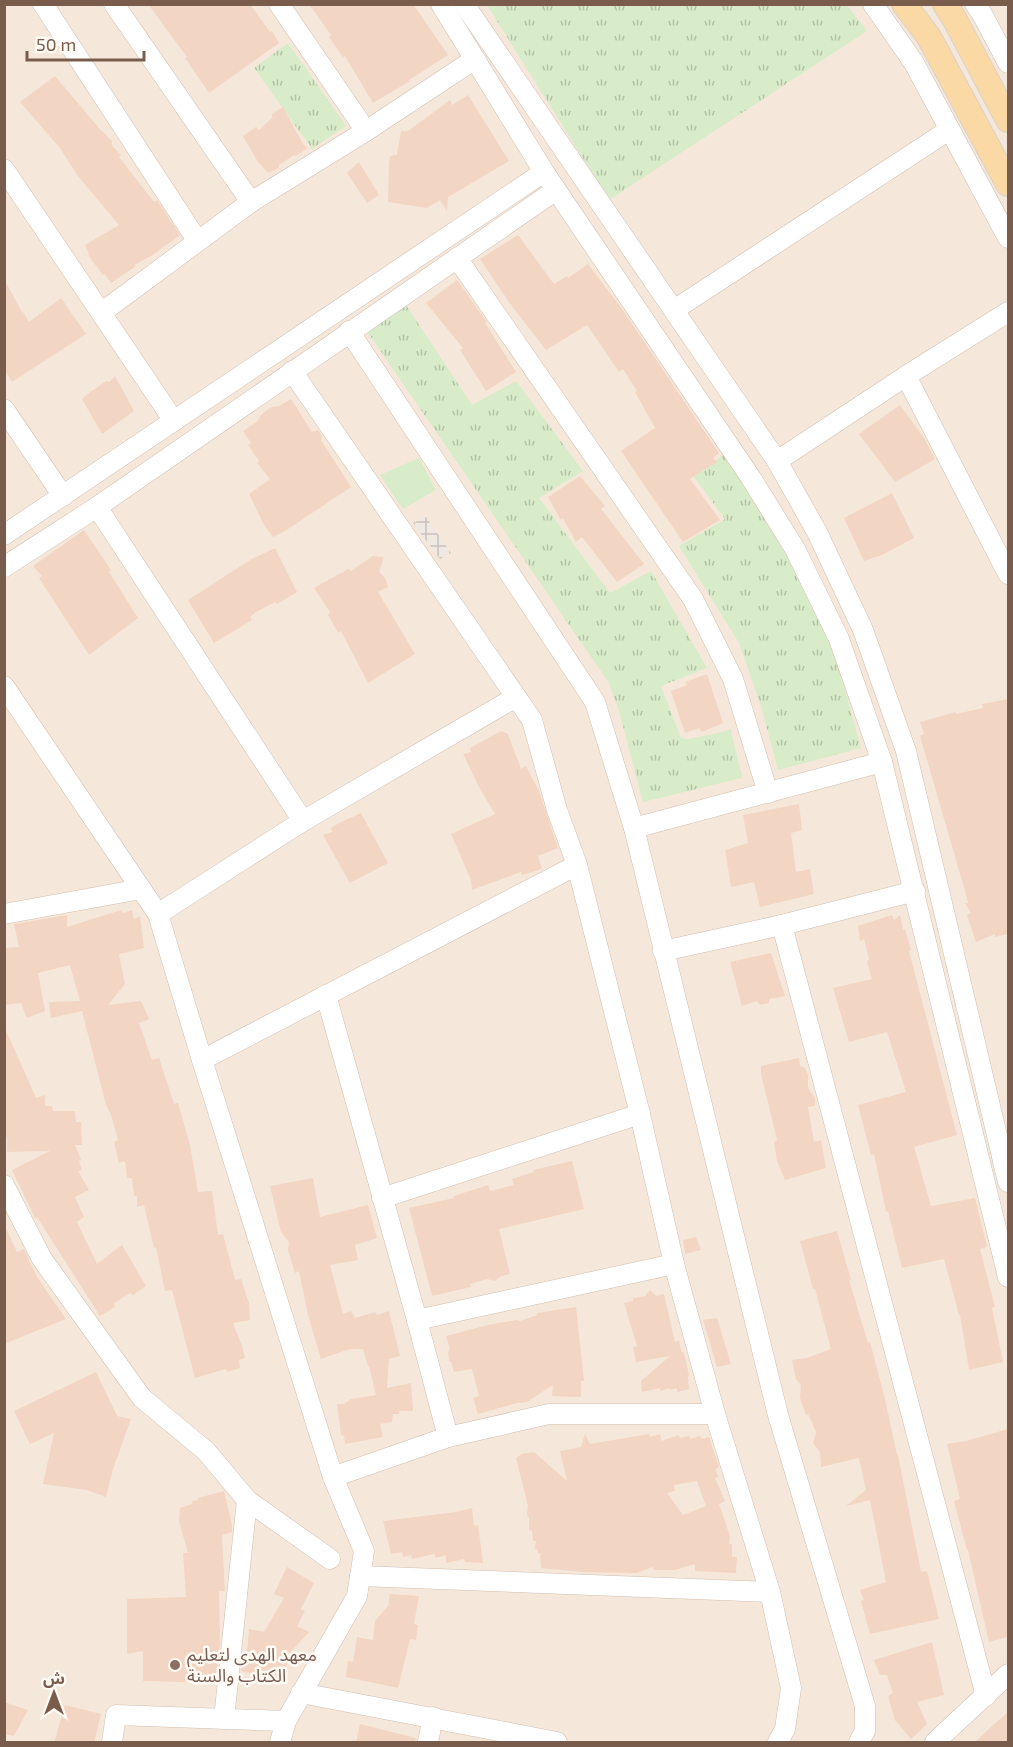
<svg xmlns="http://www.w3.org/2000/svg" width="1013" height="1747" font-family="'Exo 2','Noto Sans Arabic',sans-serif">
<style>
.residential{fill:#f5e8da}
.industrial{fill:url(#industrial-grid)}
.grass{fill:url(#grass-tufts)}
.park{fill:#d8ecc9}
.building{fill:#f3d5c3;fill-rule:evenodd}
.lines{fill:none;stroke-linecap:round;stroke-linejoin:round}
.minor-casing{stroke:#d1beb0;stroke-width:21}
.major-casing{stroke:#dad1cd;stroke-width:26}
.minor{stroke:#fff;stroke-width:20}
.major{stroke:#fbd9a5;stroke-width:24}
.education-dot{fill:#8d6e63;stroke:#fffaf3;stroke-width:2}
.labels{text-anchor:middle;stroke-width:5;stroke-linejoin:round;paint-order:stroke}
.education-label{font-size:18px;fill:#785e54;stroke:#fffaf3;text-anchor:start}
</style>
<defs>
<pattern id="industrial-grid" width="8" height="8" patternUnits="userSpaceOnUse" patternTransform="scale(1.5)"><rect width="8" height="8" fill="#efe9e4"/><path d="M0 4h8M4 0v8" fill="none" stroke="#c7c0bb"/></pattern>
<pattern id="grass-tufts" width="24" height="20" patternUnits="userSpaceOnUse" patternTransform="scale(1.5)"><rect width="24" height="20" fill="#d8ecc9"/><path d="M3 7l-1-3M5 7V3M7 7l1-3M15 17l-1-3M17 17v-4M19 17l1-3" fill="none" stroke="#b4c2a5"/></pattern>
</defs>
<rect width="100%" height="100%" fill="#fdf6ec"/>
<!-- residential -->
<rect class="residential" x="5" y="5" width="1003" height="1737"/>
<!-- industrial -->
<path class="industrial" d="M426 517 451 553 440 559 413 523Z"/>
<!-- grass -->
<g class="grass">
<path d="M487 5H847L867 31 609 200Z"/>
<path d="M288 43 346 126 312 149 254 68Z"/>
<path d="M404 302 472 405 516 381 583 471 539 498 610 593 651 571 707 668 661 686 681 738 689 739 731 730 742 778 643 802 619 711 609 683 366 330Z"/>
<path d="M726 453 805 584 838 664 861 748 778 770 761 706 739 643 679 546 725 519 694 477Z"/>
</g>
<!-- park -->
<path class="park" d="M419 458 436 490 403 509 380 475Z"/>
<!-- building -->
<g class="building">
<path d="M148 4H250L270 32 272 31 279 43 209 93 185 58 187 57Z"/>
<path d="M309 4H413L448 55 409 80 410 81 373 103 345 56 343 57 329 37 331 35Z"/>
<path d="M55 76 98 127 112 141V146L121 155 119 157 154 202 157 200 180 235 151 256 134 265 136 266 111 283 105 274 103 275 88 255 89 254 85 245 119 225 78 176 60 148 20 102Z"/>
<path d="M468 95 509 161 448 197 447 211 440 200 427 208 388 202 389 163 390 156 397 155 401 131H408L450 100 452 105Z"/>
<path d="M283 107 303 144 308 148 296 156 294 155 279 165V168L268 173 258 162 243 136 256 127 259 130 272 118V114Z"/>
<path d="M359 162 379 195 367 203 347 173Z"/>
<path d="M518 235 554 284 567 276 568 278 588 264 622 309 719 453 713 458 717 462 690 479 720 520 683 542 621 451 655 428 635 392 637 391 623 369 619 372 587 325 546 350 511 305 480 259Z"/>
<path d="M4 279 22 312H23L29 322 61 298 86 334 12 382 4 369Z"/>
<path d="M457 280 487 322 485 323 516 372 486 391 460 350 463 348 426 303Z"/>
<path d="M115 376 134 411 102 434 82 399 89 393 106 381 109 382Z"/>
<path d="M291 399 312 432 318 430 322 436 321 440 351 487 285 531 273 537 264 525 249 494 270 479 257 463 259 461 248 445 251 443 243 431 258 421 260 416 271 407 279 406Z"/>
<path d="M900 405 924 438 935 459 895 482 859 434Z"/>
<path d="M580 476 605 506 601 509 644 564 617 582 582 537 576 542 563 518 561 520 548 497Z"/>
<path d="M892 493 914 538 882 555 864 561 844 518Z"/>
<path d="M84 530 111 570 109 572 138 618 89 655 39 578 42 576 33 566Z"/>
<path d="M275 548 297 592 277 604 275 602 256 612 250 617 252 620 214 643 188 600 250 560Z"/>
<path d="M373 556 384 557 379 572 385 578 388 587 378 592 415 654 368 683 341 631 338 633 328 615 330 612 314 588 348 569 351 571Z"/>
<path d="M707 674 723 723 702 732 699 728 685 733 671 691 687 685 685 682Z"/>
<path d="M1008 699V934L995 937V934L976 942 967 915 971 913 965 903H968L965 891 920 736 924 734 920 722 956 712V714L983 708 982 704Z"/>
<path d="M501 731 508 734 521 769 526 766 539 791 558 848 538 856 542 869 522 875 521 872 472 890 471 880 451 834 495 814 480 789 463 754 471 752 470 748Z"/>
<path d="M799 804 802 830 791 833 796 872 810 869 814 894 760 907 754 882 731 887 725 850 748 843 743 815Z"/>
<path d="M361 813 388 863 350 883 323 835 332 832 331 828 339 823Z"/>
<path d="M121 910 123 913 132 910 134 919 140 916 144 948 119 954 125 984 108 1005 141 1001 149 1019 139 1023 152 1060 159 1058 174 1104 178 1103 190 1145 198 1192 212 1191 218 1235 223 1234 235 1280 241 1279 249 1303 250 1320 233 1323 242 1346 245 1358 239 1360 240 1368 227 1372 226 1369 195 1378 172 1290 165 1291 156 1247 154 1248 144 1205 137 1207V1196H134L132 1178H127L125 1161 119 1163 114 1142 118 1140 111 1115 106 1105 82 1011 51 1018 49 1002 80 1001 70 965 38 973 45 1011 27 1018 21 1003 4 1005V948L19 947 14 924 67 915V927Z"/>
<path d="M892 915 894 920 900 915 903 930 905 929 911 950 909 951 957 1135 914 1147 931 1206 975 1198 987 1247 980 1249 995 1307 992 1308 1003 1362 969 1370 960 1315H959L944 1259 902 1268 888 1211 886 1212 874 1154 871 1155 858 1105 906 1092 887 1032 849 1042 833 988 872 979 867 962 869 959 864 939 860 941 858 926Z"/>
<path d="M771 953 785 996 769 999V1003L760 1005 757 1001 742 1006 730 962Z"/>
<path d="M4 1026 36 1098 45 1095V1106H52L53 1111H75L76 1122H81L82 1145H75L81 1160 79 1161 82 1170 78 1171 89 1190 75 1197 84 1217 77 1222 97 1264 122 1245 146 1286 133 1295 130 1293 114 1303 115 1307 100 1316 37 1217 35 1218 12 1170 50 1151 7 1152V1137H4Z"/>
<path d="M799 1058 800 1066 805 1068 808 1075V1088L815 1098V1106L808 1107 814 1142 821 1140 826 1168 785 1180 777 1161 774 1142 777 1140 761 1074V1066Z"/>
<path d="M572 1161 584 1209 499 1229 510 1274 501 1276 495 1281 487 1279 470 1284 471 1287 432 1296 409 1208 454 1198V1196L488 1185 490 1191 514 1185 512 1179 534 1172 533 1170Z"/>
<path d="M313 1178 320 1217 368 1205 377 1238 355 1245 358 1260 330 1265 343 1314 351 1311 355 1318 375 1312 377 1315 389 1311 400 1356 389 1359 387 1388 411 1383 413 1411H399V1414H393L392 1422 380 1424 383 1437 345 1444 344 1436 341 1435 337 1404H344L351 1399 376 1395 369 1366H368L363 1349H350L321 1359 308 1315 299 1271 295 1273 288 1250 289 1242 281 1232 270 1186Z"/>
<path d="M4 1224 17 1252 24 1249 37 1277 66 1319 4 1344Z"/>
<path d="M837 1231 851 1280H849L868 1343 870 1342 885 1399 897 1455H898L921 1572 927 1571 939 1619 870 1634 861 1601 864 1600 860 1590 886 1582 870 1500 846 1506 866 1490 859 1458 821 1467 820 1452 813 1443 816 1432 808 1414 806 1415 800 1398 801 1385 796 1379 792 1360 807 1358 831 1349 815 1289H813L800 1241Z"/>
<path d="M696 1237 701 1250 685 1254 683 1240Z"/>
<path d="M650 1290 656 1296 664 1294 675 1342 679 1340 681 1351 684 1353 689 1375 688 1377 689 1389 678 1392 676 1388 670 1390 669 1388 660 1391V1388L642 1392 641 1381 670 1356 636 1362 633 1347 637 1346 624 1303 633 1301V1298L645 1296Z"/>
<path d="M576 1307 584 1381H581V1397L552 1396 553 1385 527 1402 517 1403 478 1414 473 1398 479 1396 472 1369 454 1372 451 1362 449 1361 448 1352 450 1349 446 1336 488 1325 516 1320 520 1321 537 1315V1313Z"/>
<path d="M717 1318 731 1364 717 1367 703 1320Z"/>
<path d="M96 1372 117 1416 131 1419 113 1469 106 1497 87 1490 43 1484 54 1433 30 1444 14 1411Z"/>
<path d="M1008 1429V1637L989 1642 968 1550H967L954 1501 960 1499 947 1444 966 1441Z"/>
<path d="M585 1434 590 1444 649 1434 650 1437 660 1434 661 1441 678 1435 680 1438 689 1436 690 1439 700 1436 702 1439 709 1437 719 1467 716 1469 718 1477 715 1478 725 1501 719 1504 730 1536 729 1544H732V1557H737L736 1573 695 1571V1564L675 1570H654L652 1567 637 1573 584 1572 541 1568 540 1553H538V1550L535 1549 536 1541H533L532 1531 529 1530V1518L527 1515 528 1506 516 1458 522 1454 534 1452 567 1481 560 1451 581 1447ZM697 1481 706 1506 683 1515 667 1493 675 1491 674 1485Z"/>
<path d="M224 1491 232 1525V1532L222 1535 225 1591H219L220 1643 216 1683 143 1681V1651L127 1654V1599L186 1597 183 1553H188L179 1521 180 1508 192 1504V1501L198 1500V1498Z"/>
<path d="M472 1508 474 1526 478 1525 483 1563 465 1562 464 1559 446 1563V1555L436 1558 434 1554 412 1559 411 1555 403 1557 402 1552 391 1554 383 1521 456 1512Z"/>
<path d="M287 1567 314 1583 301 1609 305 1611 297 1626 309 1632 286 1657 290 1659 279 1681 241 1671 242 1662 246 1661 249 1629 264 1632 284 1598 274 1594Z"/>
<path d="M390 1594 419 1596 414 1624 418 1625 416 1640 410 1639 398 1688 346 1677 348 1661 353 1662 357 1637 373 1640 375 1621 388 1606Z"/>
<path d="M932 1642 944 1695 917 1702 927 1724 911 1739 895 1720 888 1696 893 1693 887 1675H880L874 1660Z"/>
<path d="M4 1702 28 1710 14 1736 4 1734Z"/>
<path d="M65 1705 101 1714 94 1743H54Z"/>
<path d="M1008 1712V1743H974L991 1727Z"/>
<path d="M360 1724 416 1738 415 1743H356Z"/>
</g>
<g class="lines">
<!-- minor casing -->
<g class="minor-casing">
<g id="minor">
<path d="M43 4 197 240"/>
<path d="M114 4 251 202"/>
<path d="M279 4 366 131"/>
<path d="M441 4 544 172 751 478 795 549 839 639 882 762 1008 1277"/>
<path d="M464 4 777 461 817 532 863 630 906 751 1008 1182"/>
<path d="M873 4 914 63 1008 238"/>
<path d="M975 4 982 14 1008 63"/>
<path d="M4 169 174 421"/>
<path d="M457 258 693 599 733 679 768 793"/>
<path d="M674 310 949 130"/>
<path d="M101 313 251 202 366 131 475 59"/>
<path d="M349 331 595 702 634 828 778 1415 865 1706V1731L859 1742"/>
<path d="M292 371 532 720 557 810 577 865 640 1114 674 1264 715 1414 770 1592 791 1688 785 1729 778 1742"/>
<path d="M906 376 1008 574"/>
<path d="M4 409 63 496"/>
<path d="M777 461 906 376 1008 312"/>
<path d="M97 507 303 821"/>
<path d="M4 535 544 172"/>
<path d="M4 567 97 507 556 190"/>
<path d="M4 686 158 914 202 1060 333 1477 364 1551 357 1596 286 1721 280 1742"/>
<path d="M634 828 882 762"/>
<path d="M4 914 141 889"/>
<path d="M158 914 303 821 516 697"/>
<path d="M782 925 986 1696"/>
<path d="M663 951 782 925 915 891"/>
<path d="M326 995 417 1320 448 1437"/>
<path d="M202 1060 577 865"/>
<path d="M4 1185 42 1259 142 1398 206 1451 247 1500 224 1719"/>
<path d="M382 1198 640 1114"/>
<path d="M417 1320 674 1264"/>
<path d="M333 1477 448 1437 549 1414H715"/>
<path d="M247 1500 330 1559"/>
<path d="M360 1576 770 1592"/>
<path d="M301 1693 557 1742"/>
<path d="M112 1742 116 1715 286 1721"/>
<path d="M428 1742 433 1717"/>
<path d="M935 1742 1008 1674"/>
</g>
</g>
<!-- major casing -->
<g class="major-casing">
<g id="major">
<path d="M904 4 929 37 1008 184"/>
<path d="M945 4 955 20 1008 120"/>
</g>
</g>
<!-- minor -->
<use href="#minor" class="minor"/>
<!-- major -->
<use href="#major" class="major"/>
</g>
<!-- markers -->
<circle class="education-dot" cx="175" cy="1665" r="6"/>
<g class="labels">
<!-- education labels -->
<g class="education-label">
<text x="187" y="1661">معهد الهدى لتعليم<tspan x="187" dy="21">الكتاب والسنة</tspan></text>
</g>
</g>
<!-- border -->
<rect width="1013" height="1747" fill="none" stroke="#7a5c4d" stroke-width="12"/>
<!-- north arrow -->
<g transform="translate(54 1693)" stroke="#fffaf3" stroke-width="4.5" paint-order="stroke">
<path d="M0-4.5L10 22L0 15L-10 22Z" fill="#7a5c4d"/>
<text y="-9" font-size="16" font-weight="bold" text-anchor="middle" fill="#7a5c4d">ش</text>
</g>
<!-- scale -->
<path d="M27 51v9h117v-9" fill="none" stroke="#7a5c4d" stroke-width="3"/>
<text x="36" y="51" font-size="18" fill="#7a5c4d" stroke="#fffaf3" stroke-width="4.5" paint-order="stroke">50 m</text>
</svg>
